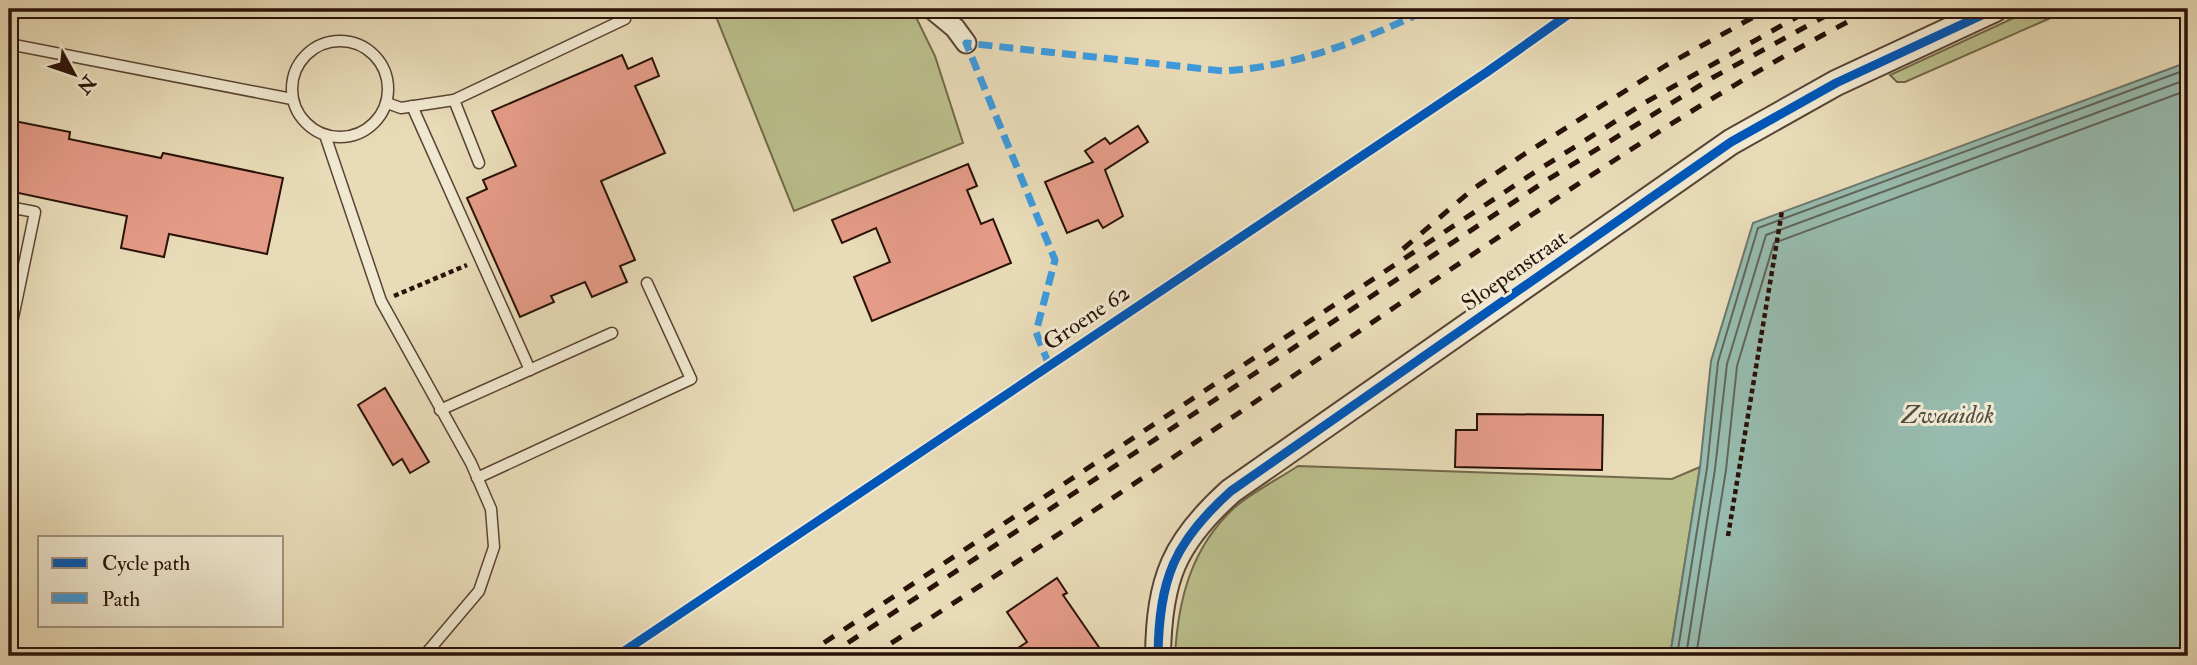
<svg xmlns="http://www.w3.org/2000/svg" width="2197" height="665" font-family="'IM FELL Double Pica',serif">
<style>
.green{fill:#babf8c;stroke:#72684a;stroke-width:2}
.water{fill:#97bbae;stroke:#6b776c;stroke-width:2}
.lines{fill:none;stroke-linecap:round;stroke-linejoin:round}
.shore{stroke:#60665b;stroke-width:2}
.building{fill:#e49b87;stroke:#2a1208;stroke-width:2}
.service-casing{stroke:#5a4434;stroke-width:13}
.minor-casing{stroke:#5a4434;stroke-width:23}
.tertiary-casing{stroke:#5a4434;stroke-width:28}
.path{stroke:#2a1208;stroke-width:4.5;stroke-dasharray:5 3.5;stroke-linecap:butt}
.service{stroke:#f0e8d0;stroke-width:10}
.minor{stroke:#f0e8d0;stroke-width:19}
.tertiary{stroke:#f0e8d0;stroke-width:24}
.rail{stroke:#2a1208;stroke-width:5;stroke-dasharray:12 12;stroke-linecap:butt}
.quiet{stroke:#3d9add;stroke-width:7;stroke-dasharray:14 7;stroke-linecap:butt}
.cycleway-casing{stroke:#f0e8d0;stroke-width:13}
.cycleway{stroke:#0057b8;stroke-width:9}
.labels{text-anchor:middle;stroke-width:6;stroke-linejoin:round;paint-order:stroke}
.street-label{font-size:23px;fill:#2a1208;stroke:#f0e8d0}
.water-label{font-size:24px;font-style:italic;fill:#504d42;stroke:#f0e8d0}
</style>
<rect width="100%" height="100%" fill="#e8dbb7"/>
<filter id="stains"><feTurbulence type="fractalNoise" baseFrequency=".00286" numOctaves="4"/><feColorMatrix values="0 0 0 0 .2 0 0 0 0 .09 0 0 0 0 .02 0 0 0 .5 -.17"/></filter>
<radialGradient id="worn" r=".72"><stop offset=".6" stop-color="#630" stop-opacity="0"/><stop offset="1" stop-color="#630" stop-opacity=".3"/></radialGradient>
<!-- green -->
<g class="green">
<path d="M713 9H912L935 56 963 143 794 211Z"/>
<path d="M2033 9H2071L1905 82H1897L1890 75Z"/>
<path d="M1298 466 1672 479 1700 467 1670 656H1175C1178 600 1191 548 1234 508 1252 492 1277 480 1298 466Z"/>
</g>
<!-- water -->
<path class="water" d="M2188 62V656H1670L1700 467 1711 361 1753 223Z"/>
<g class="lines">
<!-- shore -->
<g class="shore">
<path d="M1677 656 1707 468 1718 362 1758 228 2188 69"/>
<path d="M1686 656 1715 469 1727 364 1766 235 2188 79"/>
<path d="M1696 656 1726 470 1737 366 1774 243 2188 90"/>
</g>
</g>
<!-- building -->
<g class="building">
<path d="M622 55 628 69 652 58 659 76 635 86 665 153 601 181 635 260 620 266 627 282 592 297 585 282 551 296 554 302 520 317 467 198 487 189 483 180 516 166 492 111Z"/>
<path d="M9 120 70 132 69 139 161 158 163 153 283 178 267 254 169 234 164 257 121 248 127 216 9 191Z"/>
<path d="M1138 126 1148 142 1105 170 1123 216 1103 228 1098 220 1067 233 1045 182 1093 162 1085 151 1105 138 1110 144Z"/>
<path d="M968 164 977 186 967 190 981 224 993 219 1011 263 872 321 854 277 890 262 876 228 842 243 832 220Z"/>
<path d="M385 388 429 462 410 473 402 459 393 465 358 405Z"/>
<path d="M1477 414 1603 415 1602 470 1455 467 1456 430H1477Z"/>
<path d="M1057 578 1067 593 1063 595 1105 656H1006L1027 642 1007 612Z"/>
</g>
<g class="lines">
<!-- service casing -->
<g class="service-casing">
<g id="service">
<circle cx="340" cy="89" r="48"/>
<path d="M9 44 292 99"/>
<path d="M454 100 479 163"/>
<path d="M387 103 401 108 454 100 625 19"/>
<path d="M412 106 530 370"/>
<path d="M325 135 381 301 471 463 491 509 494 547 479 591 424 656"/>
<path d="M9 207 35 212 9 337"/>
<path d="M440 410 612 333"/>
<path d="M477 478 691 379 647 283"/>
</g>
</g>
<!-- minor casing -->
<g class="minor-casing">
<path id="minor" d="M932 9 955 28 966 43"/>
</g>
<!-- tertiary casing -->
<g class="tertiary-casing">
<path id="tertiary" d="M1158 656C1159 579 1174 542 1231 491L1731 142 1836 83 1995 9"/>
</g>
<!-- path -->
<g class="path">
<path d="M394 296 467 265"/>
<path d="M1728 536 1782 211"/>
</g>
<!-- service -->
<use href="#service" class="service"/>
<!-- minor -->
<use href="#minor" class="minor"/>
<!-- tertiary -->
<use href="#tertiary" class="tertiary"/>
<!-- rail -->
<g class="rail">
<path d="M1403 249 1473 189 1523 155 1665 66 1768 9"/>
<path d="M804 656 1535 172 1646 102 1811 9"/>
<path d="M828 656 1544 182 1712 78 1838 9"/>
<path d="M871 656C1070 530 1264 395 1460 263 1594 173 1729 81 1873 9"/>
</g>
<!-- quiet -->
<path class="quiet" d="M1049 365 1036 332 1055 260 966 43 1223 71C1295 67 1364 40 1429 9"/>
<!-- cycleway casing -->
<g class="cycleway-casing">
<g id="cycleway">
<path d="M617 656 1487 72 1576 9"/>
<path d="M1158 656C1159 579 1174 542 1231 491L1731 142 1836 83 1995 9"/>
</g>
</g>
<!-- cycleway -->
<use href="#cycleway" class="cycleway"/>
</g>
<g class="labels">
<!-- street labels -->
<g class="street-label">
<text transform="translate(1514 270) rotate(-35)" y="8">Sloepenstraat</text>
<text transform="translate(1086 317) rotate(-34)" y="8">Groene 62</text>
</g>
<!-- water labels -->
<g class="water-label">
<text x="1948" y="423">Zwaaidok</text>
</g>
</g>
<!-- margin -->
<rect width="2197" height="665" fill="none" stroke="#e8dbb7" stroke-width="35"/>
<rect x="10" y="10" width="2176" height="644" fill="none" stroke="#2a1208" stroke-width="3.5"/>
<rect x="18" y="18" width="2162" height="630" fill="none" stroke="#2a1208" stroke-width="2"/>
<!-- legend -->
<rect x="38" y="536" width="245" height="91" fill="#f0e8d0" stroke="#a19280" stroke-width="2"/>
<rect x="52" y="558" width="35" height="10" fill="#0057b8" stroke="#a19280" stroke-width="2"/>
<text x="102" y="570" font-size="21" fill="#2a1208">Cycle path</text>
<rect x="52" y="593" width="35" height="10" fill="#3d9add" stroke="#a19280" stroke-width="2"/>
<text x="102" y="606" font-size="21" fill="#2a1208">Path</text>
<!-- north arrow -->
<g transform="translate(74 74) rotate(130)" stroke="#f0e8d0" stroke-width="5" paint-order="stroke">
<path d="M0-5L12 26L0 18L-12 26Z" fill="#2a1208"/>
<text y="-10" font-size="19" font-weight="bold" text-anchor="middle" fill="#2a1208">N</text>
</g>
<rect width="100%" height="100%" filter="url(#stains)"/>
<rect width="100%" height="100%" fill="url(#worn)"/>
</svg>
